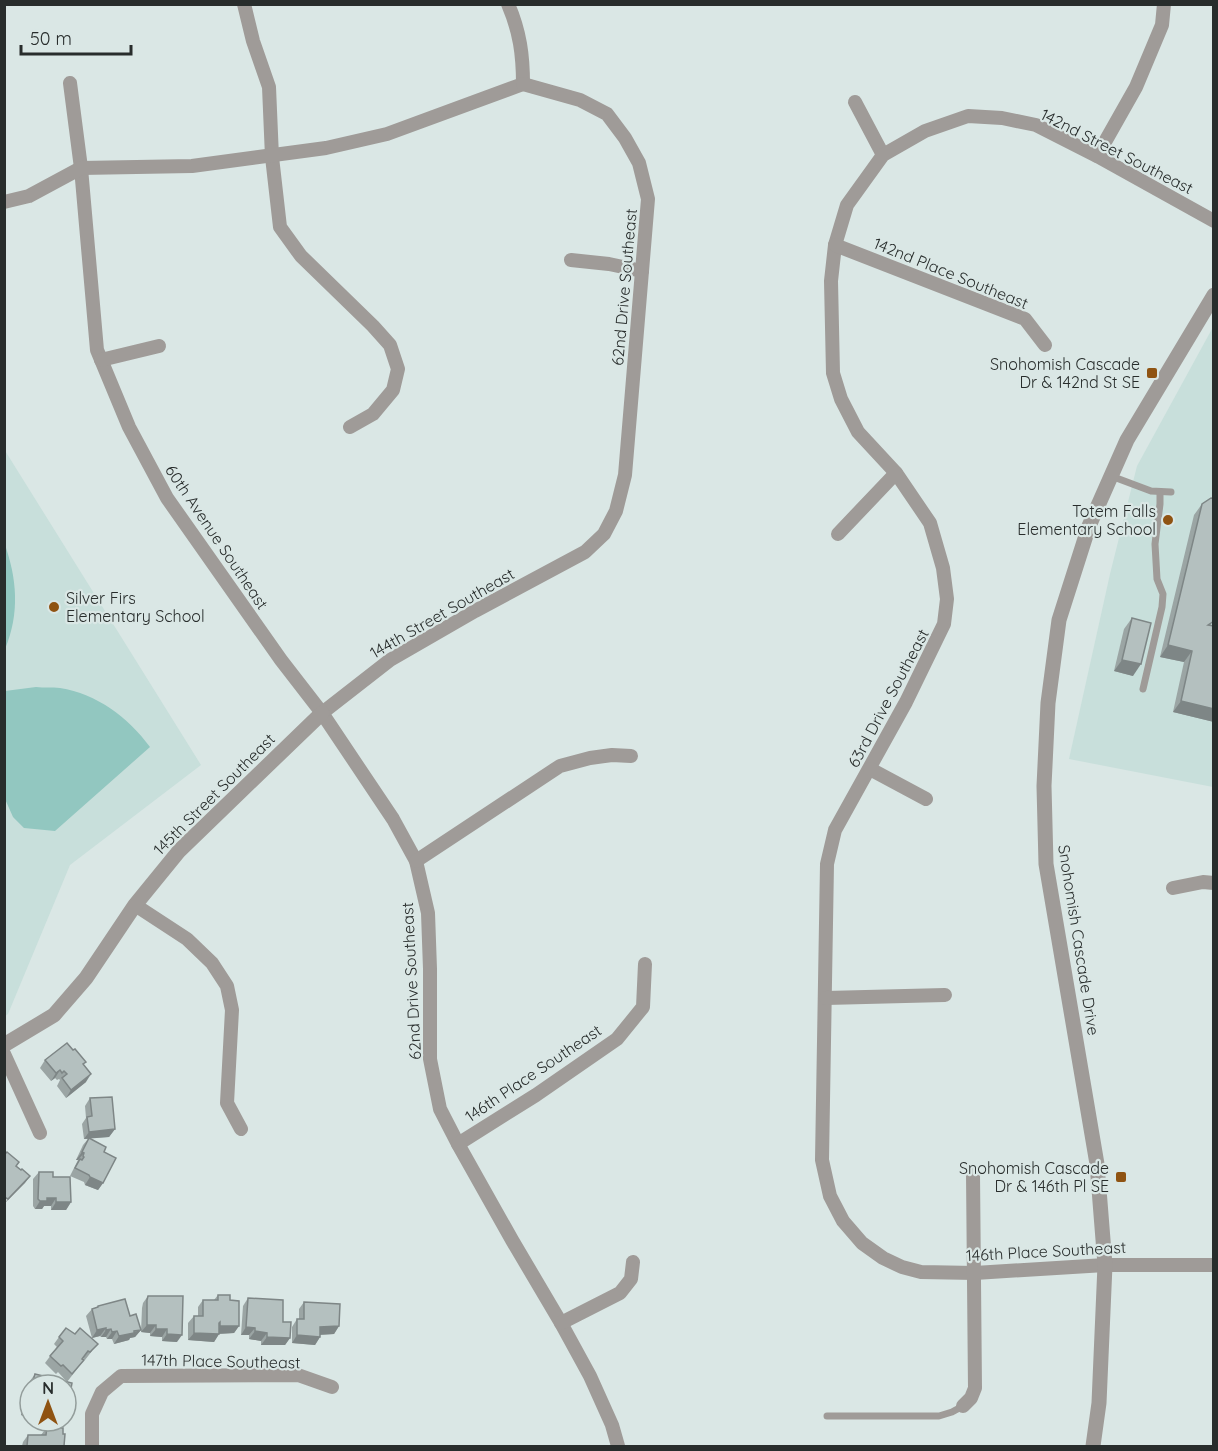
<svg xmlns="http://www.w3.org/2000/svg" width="1218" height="1451" font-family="Quicksand,sans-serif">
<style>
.built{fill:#c8dfdb}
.green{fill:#92c7c0}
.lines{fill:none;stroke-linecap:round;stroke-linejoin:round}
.service{stroke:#9f9b98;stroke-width:7}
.minor{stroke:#9f9b98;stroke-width:14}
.tertiary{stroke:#9f9b98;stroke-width:15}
.wall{fill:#9ba5a4}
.shaded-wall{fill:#7e8686}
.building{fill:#b4c0bf;stroke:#7e8686;stroke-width:1.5}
.poi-dot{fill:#8f5312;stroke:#dae7e5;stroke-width:2}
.labels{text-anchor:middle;stroke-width:4.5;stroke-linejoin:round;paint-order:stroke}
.street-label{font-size:16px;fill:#282d2c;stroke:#dae7e5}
.poi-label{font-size:16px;fill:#282d2c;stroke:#dae7e5;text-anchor:end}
</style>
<rect width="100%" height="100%" fill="#dae7e5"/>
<!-- built -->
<g class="built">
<path d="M1213 327V787L1069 759 1110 574 1137 466Z"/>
<path d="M4 449 201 765 70 865 8 1014 5 1016Z"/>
</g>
<!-- green -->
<g class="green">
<path d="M4 542C17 578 20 613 5 649Z"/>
<path d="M36 687C44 688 52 687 60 688 97 694 128 717 150 747L55 831 24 828 13 817 5 799V691Z"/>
</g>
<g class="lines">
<!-- service -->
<g class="service">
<path d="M1111 476 1151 491 1171 492"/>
<path d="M1143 689 1162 607 1163 594 1157 579 1155 544 1160 504V492"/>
<path d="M827 1416H939L952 1412 963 1406"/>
</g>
<!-- minor -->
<g class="minor">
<path d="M244 4 253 41 269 87 272 157 280 227 301 256 373 326 390 345 398 369 393 390 373 414 350 427"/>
<path d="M508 4C520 32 523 55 523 84"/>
<path d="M70 83 81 168 97 350 129 427 167 498 281 660 322 713 393 819 416 861 428 913 430 969V1059L440 1109 458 1144 512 1240 561 1323 590 1376 612 1425 618 1446"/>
<path d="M855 102 883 155"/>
<path d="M1097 156 1136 87 1162 25 1164 4"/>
<path d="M4 202 29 196 81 168 192 166 326 148 387 134 523 84"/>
<path d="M1214 221 1097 156 1036 125 1002 118 968 116 925 131 883 155 847 205 835 245 831 281 833 373 841 399 858 432 896 473 930 523 943 568 947 599 944 624 906 702 835 830 827 864 822 1160 830 1196 843 1221 862 1243 883 1258 902 1267 921 1272 975 1273 1105 1265H1214"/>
<path d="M835 245 1025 319 1045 345"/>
<path d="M571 260 609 264 642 271"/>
<path d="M101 360 159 346"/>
<path d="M838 534 896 473"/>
<path d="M322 713 390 660 475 611 585 552 604 534 616 511 625 475 648 199 639 163 625 138 607 114 580 100 523 84"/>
<path d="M870 769 926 799"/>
<path d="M416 861 560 766 590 758 612 755 631 756"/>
<path d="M1173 888 1203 882 1214 883"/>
<path d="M135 905 187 939 212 963 227 986 232 1010 227 1103 241 1129"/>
<path d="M826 998 945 995"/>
<path d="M4 1054 40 1133"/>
<path d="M458 1144 536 1095 617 1039 643 1007 645 964"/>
<path d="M561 1323 620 1293 631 1279 633 1262"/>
<path d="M963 1406 971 1398 975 1388 973 1174"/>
<path d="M92 1446V1414L102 1392 121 1376 298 1375 332 1387"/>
</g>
<!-- tertiary -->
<g class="tertiary">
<path d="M4 1045 54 1015 86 978 135 905 179 851 322 713"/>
<path d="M1093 1446 1099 1403 1105 1265 1097 1164 1046 864 1044 786 1048 703 1059 620 1089 526 1127 440 1214 295"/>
</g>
</g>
<!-- wall -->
<g class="wall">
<path d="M1202 504 1211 626 1214 722 1173 712 1184 662 1160 657 1194 515Z"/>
<path d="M1132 618 1133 676 1114 671 1124 629Z"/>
<path d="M45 1060 84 1064 86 1082 66 1098 57 1086 60 1080 59 1079 57 1080 55 1078 51 1081 40 1068Z"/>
<path d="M90 1098 115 1129 109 1137 90 1138 104 1152 103 1183 98 1190 85 1185 84 1182 70 1176 78 1160H76L83 1145 88 1139H84L82 1124 86 1118 85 1106Z"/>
<path d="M39 1172 53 1177 71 1202 66 1210H51V1206H44L42 1209H35L33 1206V1179Z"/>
<path d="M218 1295 230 1300 239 1326 234 1333 219 1334 214 1342 188 1340V1323L194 1316H198V1307L203 1300H214Z"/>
<path d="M148 1296 177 1342 162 1341V1337L150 1336V1333L141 1332 142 1308 143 1303Z"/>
<path d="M248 1298 283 1322 290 1338 285 1345H261V1341L249 1339V1335H241L243 1306Z"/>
<path d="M304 1302 339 1326 334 1334 320 1335V1337L315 1345 292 1343V1327L297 1319H299V1309Z"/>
<path d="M98 1306 141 1330 135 1337 130 1338 129 1340 114 1344 112 1339H107L106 1337H101L100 1336 92 1338 86 1316 92 1309 97 1308Z"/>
<path d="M59 1337 92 1351 85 1360 83 1358 82 1359 84 1360 67 1382 58 1372 56 1374 45 1363 57 1347 54 1344Z"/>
<path d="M35 1374 66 1385H30V1418L21 1415 30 1381Z"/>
<path d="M47 1427 64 1446H22L23 1442 28 1435H41Z"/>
</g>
<!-- shaded-wall -->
<g class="shaded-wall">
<path d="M1168 645 1192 651 1184 662 1160 657Z"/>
<path d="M1122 660 1141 664 1133 676 1114 671Z"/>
<path d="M1181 701 1214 709V722L1173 712Z"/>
<path d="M60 1070 55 1078 51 1081 56 1073Z"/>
<path d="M91 1074 86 1082 66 1098 71 1090Z"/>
<path d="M115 1129 109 1137 84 1139 89 1132Z"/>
<path d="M82 1152 84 1153 78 1160H76Z"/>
<path d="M30 1176 25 1183 4 1204 8 1199Z"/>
<path d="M90 1177 103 1183 98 1190 85 1185Z"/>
<path d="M47 1198H56L51 1206H44L42 1209H35L40 1201Z"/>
<path d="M56 1202H71L66 1210H51Z"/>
<path d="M147 1325H156L150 1333 141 1332Z"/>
<path d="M220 1326H239L234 1333 215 1334Z"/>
<path d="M339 1326 334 1334 315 1335 320 1327Z"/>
<path d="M246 1327 255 1328 249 1335H241Z"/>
<path d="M106 1328 100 1336 92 1338 97 1330Z"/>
<path d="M111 1329 106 1337H101L106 1330Z"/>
<path d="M156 1329H167L162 1337 150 1336Z"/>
<path d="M141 1330 135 1337 130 1338 129 1340 114 1344 119 1336Z"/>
<path d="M117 1331 112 1339H107L112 1332Z"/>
<path d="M255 1331 267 1333 261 1341 249 1339Z"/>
<path d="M194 1333 219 1334 214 1342 188 1340Z"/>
<path d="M167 1334 182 1335 177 1342 162 1341Z"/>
<path d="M297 1335 320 1337 315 1345 292 1343Z"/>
<path d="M267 1337 290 1338 285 1345H261Z"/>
<path d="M26 1407 30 1408V1418L21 1415Z"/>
<path d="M40 1421H51L49 1424Z"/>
</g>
<!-- building -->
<g class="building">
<path d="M1211 498 1214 499V621L1208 625 1214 626V709L1181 701 1192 651 1168 645 1202 504Z"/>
<path d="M1132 618 1151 623 1141 664 1122 660Z"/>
<path d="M67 1043 73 1050 75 1049 86 1062 83 1064 91 1074 71 1090 62 1078 67 1074 64 1071 62 1073 60 1070 56 1073 45 1060Z"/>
<path d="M112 1097 115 1129 89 1132 87 1117 92 1116 90 1098Z"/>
<path d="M89 1138 106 1147 104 1152 116 1158 103 1183 90 1177 89 1175 75 1168 80 1159 82 1160 84 1157 83 1156 84 1153 82 1152Z"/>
<path d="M7 1152 19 1162 16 1166 21 1170 22 1169 30 1176 8 1199 4 1197V1155Z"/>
<path d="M39 1172H53V1177H70L71 1202H56V1198H47V1201H40L38 1199Z"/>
<path d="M218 1295H230V1300L239 1301V1326H220V1322L219 1323V1334L194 1333V1316H203V1300H218Z"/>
<path d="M148 1296H183L182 1335 167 1334V1329H156V1325H147V1300Z"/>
<path d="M248 1298 283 1300V1322H291L290 1338 267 1337V1333L255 1331V1328L246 1327Z"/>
<path d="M125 1299 130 1316 136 1314 141 1330 134 1331V1333L119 1336 117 1331 112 1332 111 1329 106 1330V1328L97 1330 92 1309 98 1307V1306Z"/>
<path d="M304 1302 340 1304 339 1326 320 1327V1337L297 1335V1319H304Z"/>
<path d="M66 1328 75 1334 80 1328 98 1344 90 1352 88 1351 82 1359 84 1360 72 1374 63 1365 61 1366 50 1356 63 1341 59 1337Z"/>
<path d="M35 1374 72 1383 69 1399 66 1398V1385H32Z"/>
<path d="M30 1393V1408L26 1407Z"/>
<path d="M47 1427 63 1428V1434H65L64 1446H27L28 1435H46Z"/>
</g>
<!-- markers -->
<g class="poi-dot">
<rect x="1146" y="367" width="12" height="12" rx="3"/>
<circle cx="1168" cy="520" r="6"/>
<circle cx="54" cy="607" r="6"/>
<rect x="1115" y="1171" width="12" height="12" rx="3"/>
</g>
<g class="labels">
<!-- street labels -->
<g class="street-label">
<text transform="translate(1117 151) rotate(27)" y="6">142nd Street Southeast</text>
<text transform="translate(951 273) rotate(22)" y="6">142nd Place Southeast</text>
<text transform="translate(624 287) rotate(-85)" y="6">62nd Drive Southeast</text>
<text transform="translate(217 537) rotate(56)" y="6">60th Avenue Southeast</text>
<text transform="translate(442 613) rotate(-30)" y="6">144th Street Southeast</text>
<text transform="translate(888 698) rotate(-62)" y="6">63rd Drive Southeast</text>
<text transform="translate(214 794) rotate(-45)" y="6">145th Street Southeast</text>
<text transform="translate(1079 940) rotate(81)" y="6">Snohomish Cascade Drive</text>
<text transform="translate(411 981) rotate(-93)" y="6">62nd Drive Southeast</text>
<text transform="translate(533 1073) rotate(-34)" y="6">146th Place Southeast</text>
<text transform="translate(1046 1251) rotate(-3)" y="6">146th Place Southeast</text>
<text transform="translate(221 1361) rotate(1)" y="6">147th Place Southeast</text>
</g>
<!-- poi labels -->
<g class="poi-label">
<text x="1140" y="370">Snohomish Cascade<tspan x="1140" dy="18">Dr &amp; 142nd St SE</tspan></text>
<text x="1156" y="517">Totem Falls<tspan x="1156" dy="18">Elementary School</tspan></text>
<text x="66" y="604" text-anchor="start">Silver Firs<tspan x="66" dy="18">Elementary School</tspan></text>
<text x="1109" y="1174">Snohomish Cascade<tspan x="1109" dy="18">Dr &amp; 146th Pl SE</tspan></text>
</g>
</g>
<!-- border -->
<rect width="1218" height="1451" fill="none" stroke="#282d2c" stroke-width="12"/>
<!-- north arrow -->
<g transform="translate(48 1403)"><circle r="28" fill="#dae7e5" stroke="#939d9b" stroke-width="1.5"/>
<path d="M0-4.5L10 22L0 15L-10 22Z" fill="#8f5312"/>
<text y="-9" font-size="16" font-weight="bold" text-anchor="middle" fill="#282d2c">N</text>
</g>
<!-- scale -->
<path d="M21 45v9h110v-9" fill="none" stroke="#282d2c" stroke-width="3"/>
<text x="30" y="45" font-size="18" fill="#282d2c" stroke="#dae7e5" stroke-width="4.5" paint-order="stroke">50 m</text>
</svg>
